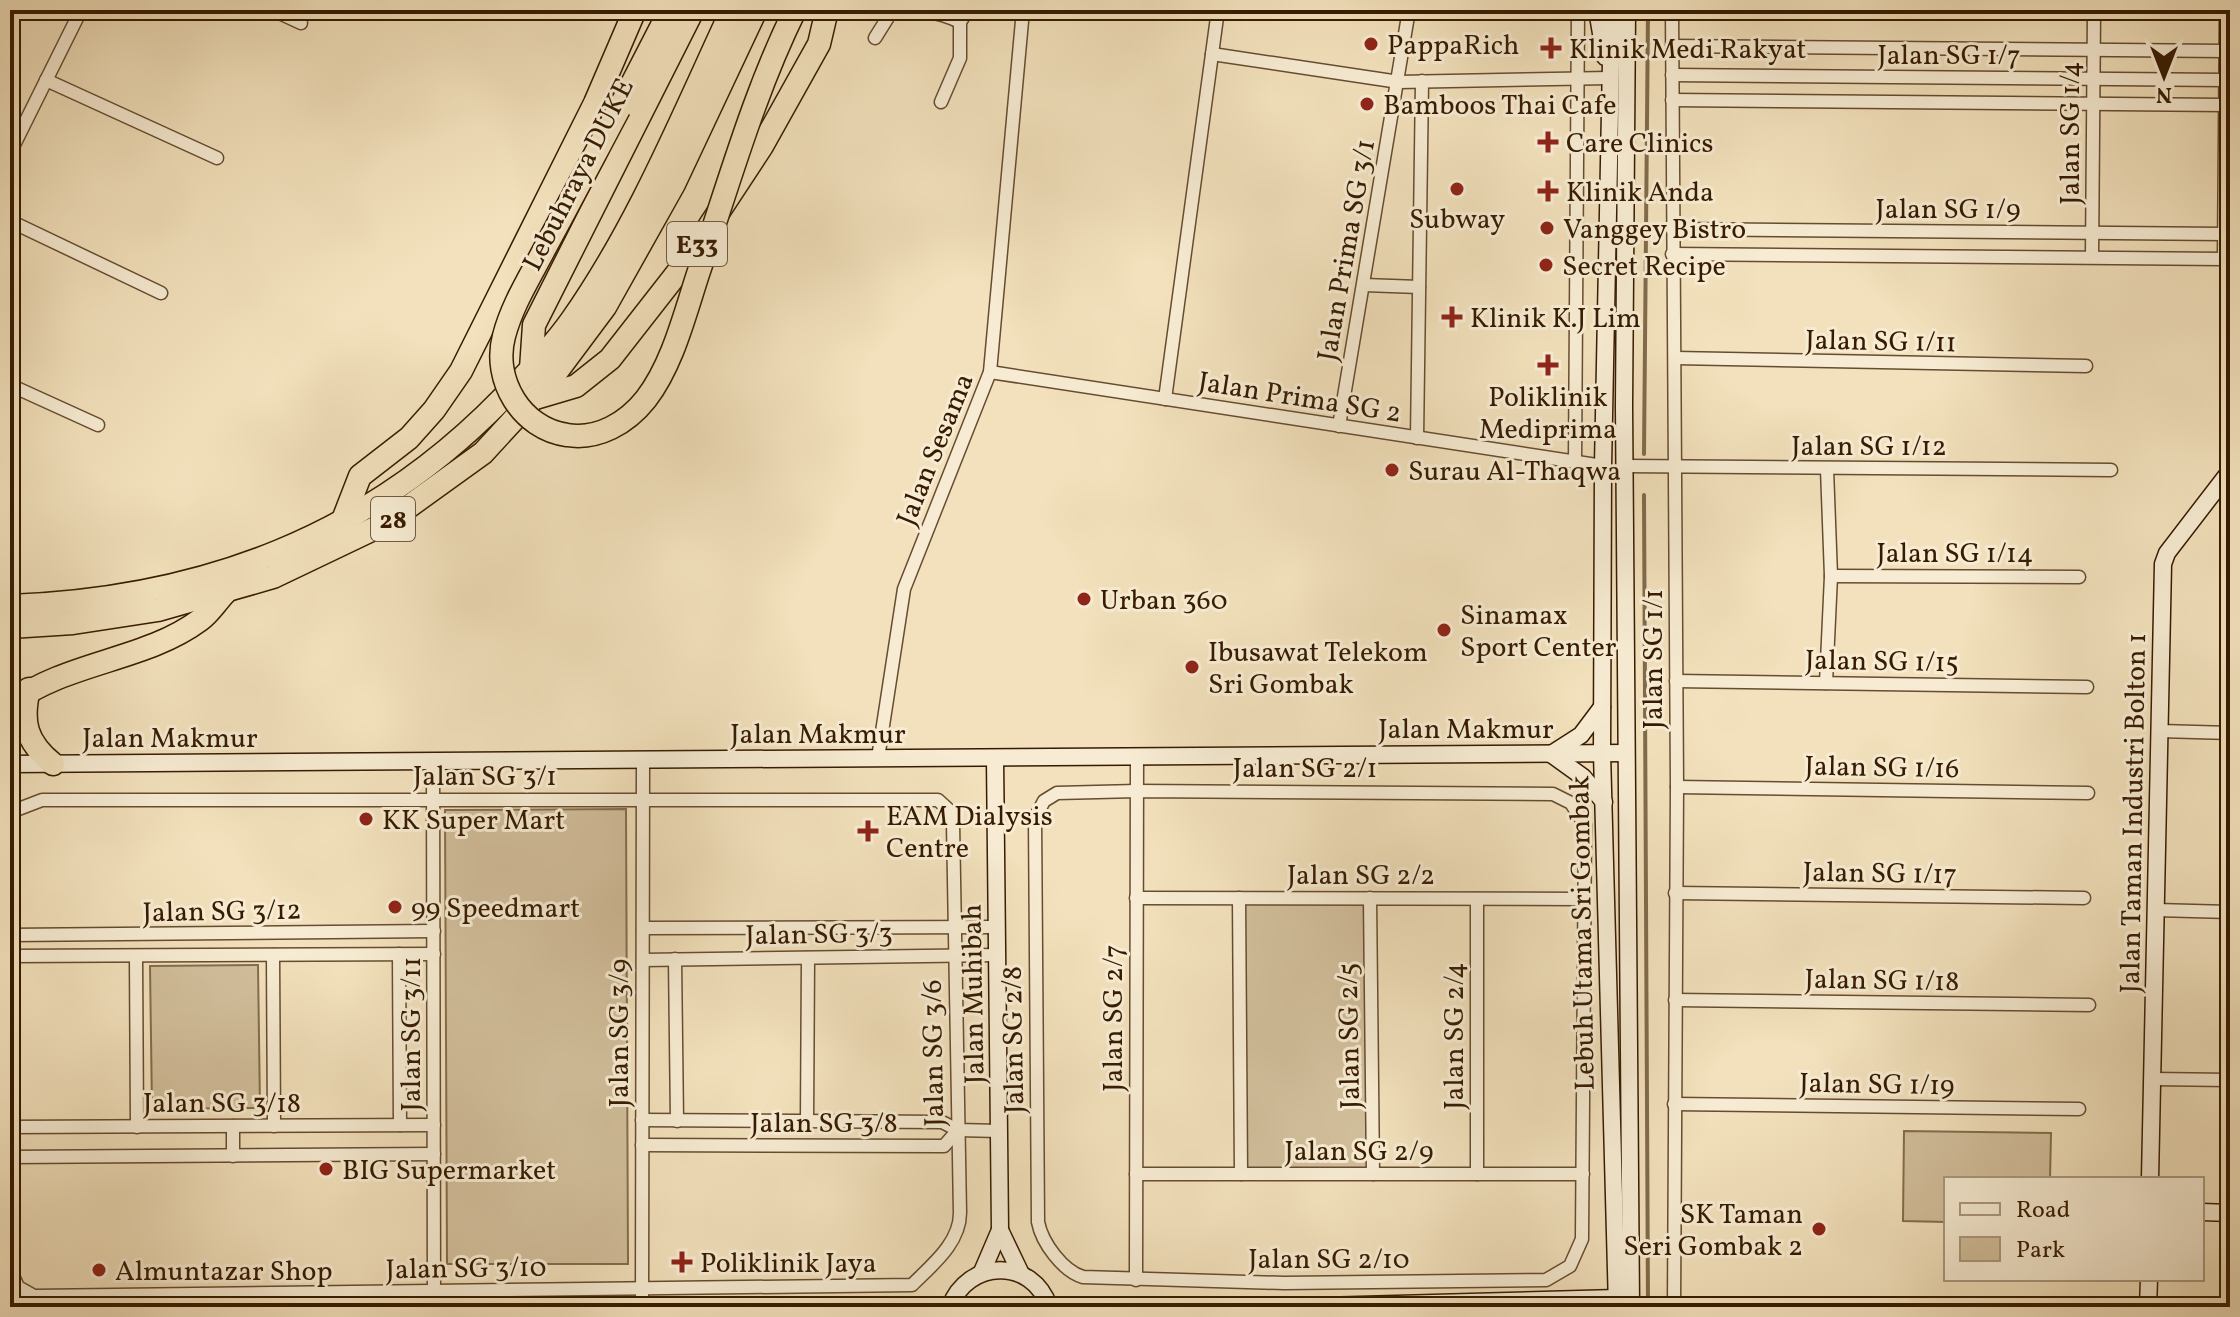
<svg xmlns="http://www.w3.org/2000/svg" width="2240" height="1317" font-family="Vollkorn,serif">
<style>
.green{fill:#d2bf9c;stroke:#846d4e;stroke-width:2}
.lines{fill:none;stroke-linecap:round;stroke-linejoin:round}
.stream{stroke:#816a4b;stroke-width:4}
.street-casing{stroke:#664c30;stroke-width:15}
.secondary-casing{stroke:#371b01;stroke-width:19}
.highway-casing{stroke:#371b01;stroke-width:25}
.street{stroke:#f7ecd3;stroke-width:12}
.secondary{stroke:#f7ecd3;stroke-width:16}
.highway{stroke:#f2e1bc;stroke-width:22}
.highway-bridge-casing{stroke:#371b01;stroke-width:25;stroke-linecap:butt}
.highway-bridge{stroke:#f2e1bc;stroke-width:22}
.poi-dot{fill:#8f2418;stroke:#f7ecd3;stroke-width:3}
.labels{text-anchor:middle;stroke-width:6;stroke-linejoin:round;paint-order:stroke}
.shield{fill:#f7ecd3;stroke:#715a40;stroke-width:2}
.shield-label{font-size:26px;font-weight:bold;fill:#371b01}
.poi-label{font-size:28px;fill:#371b01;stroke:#f7ecd3;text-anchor:start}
.street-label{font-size:28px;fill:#371b01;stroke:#f7ecd3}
</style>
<rect width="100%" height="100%" fill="#f2e1bc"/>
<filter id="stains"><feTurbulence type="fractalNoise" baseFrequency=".0025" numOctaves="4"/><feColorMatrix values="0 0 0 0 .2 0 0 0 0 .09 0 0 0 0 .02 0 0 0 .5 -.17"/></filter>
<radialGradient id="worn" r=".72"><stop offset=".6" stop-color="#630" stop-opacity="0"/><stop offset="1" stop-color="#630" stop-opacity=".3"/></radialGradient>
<!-- green -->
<g class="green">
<path d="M626 809 628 1264H447L445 810Z"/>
<path d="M1239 898H1370L1373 1174H1241Z"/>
<path d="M258 965 260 1108 152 1109 150 966Z"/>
<path d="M1904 1131 2051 1133 2050 1179H1946V1222L1903 1221Z"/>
</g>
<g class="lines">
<!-- stream -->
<g class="stream">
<path d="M1644 454 1648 10"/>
<path d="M1644 495 1648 1307"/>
</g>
<!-- street casing -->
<g class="street-casing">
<g id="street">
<path d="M273 10 301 23"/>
<path d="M1672 10 1677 787 1674 1307"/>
<path d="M875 38 890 14C916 10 936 10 960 22"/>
<path d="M1672 46 2226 51"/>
<path d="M1212 54 1399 82 1609 78"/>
<path d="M1672 75 2225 80"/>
<path d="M46 80 217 158"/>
<path d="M1672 100 2225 105"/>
<path d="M941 102 960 58V22L968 10"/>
<path d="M10 153 81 10"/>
<path d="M10 221 161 293"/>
<path d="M1672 229 2224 234"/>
<path d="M1672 254 2224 259 2226 10"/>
<path d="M2092 257 2094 10"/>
<path d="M1364 285 1419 287"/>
<path d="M1675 358 2086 366"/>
<path d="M990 372 1603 466"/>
<path d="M10 385 98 425"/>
<path d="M1165 399 1218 10"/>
<path d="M1339 426 1409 10"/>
<path d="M1417 438 1422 81"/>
<path d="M1575 462 1578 10"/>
<path d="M1625 466 2111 470"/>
<path d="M1831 576 2079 577"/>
<path d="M1676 681 2087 687"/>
<path d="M1826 683 1831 576 1827 469"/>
<path d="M2160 731 2230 733"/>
<path d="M878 758 904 589 990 372 1023 10"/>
<path d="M433 761 434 1307"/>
<path d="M1677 787 2088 793"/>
<path d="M1137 791 1553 794 1571 803 1585 825 1582 1239 1570 1266 1546 1280 1284 1283 1083 1277C1063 1271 1042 1243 1038 1222L1035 818 1044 801 1057 793Z"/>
<path d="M10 820 16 810 42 800H938L952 813 953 823 960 1213C960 1243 932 1265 912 1285L34 1296 18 1287 10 1269"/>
<path d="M1675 893 2084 898"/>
<path d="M1136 898 1585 899"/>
<path d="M1239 898 1241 1174"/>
<path d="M1370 898 1373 1174"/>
<path d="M2156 910 2230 912"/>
<path d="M643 928 997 927"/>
<path d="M10 935 434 931"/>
<path d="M399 954 400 1125"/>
<path d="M273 955 274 1126"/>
<path d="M10 956 434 954"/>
<path d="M136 956 137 1127"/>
<path d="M675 959 677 1121"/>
<path d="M643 960 997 955"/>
<path d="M1675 1000 2089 1005"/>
<path d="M2152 1079 2230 1080"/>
<path d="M1674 1104 2079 1109"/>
<path d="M642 1120 942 1122 958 1130 999 1131"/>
<path d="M807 1122 808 958"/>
<path d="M233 1126V1156"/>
<path d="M10 1127 434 1125"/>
<path d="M10 1131V1215"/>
<path d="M642 1145 944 1146 958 1130"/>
<path d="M11 1157 434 1154"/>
<path d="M1136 1174H1583"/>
<path d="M1477 1174V899"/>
<path d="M1136 1280 1137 757"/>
<path d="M642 1307 643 760"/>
</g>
</g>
<!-- secondary casing -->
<g class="secondary-casing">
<g id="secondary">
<path d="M1597 10 1605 57"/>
<path d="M1612 10 1603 466 1602 753 1617 1307"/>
<path d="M1627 10 1624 406 1631 1307"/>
<path d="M1553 753 1581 735 1602 707"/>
<path d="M1551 754 1583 777 1604 802"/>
<path d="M10 764 1626 753"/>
<path d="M2150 1179 2163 564 2167 553 2230 471"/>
<path d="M2202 1212 2230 1213"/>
<path d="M1000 1230 1021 1274"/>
<path d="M982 1272 1000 1230 995 758"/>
<path d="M950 1307C967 1259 1033 1257 1049 1307"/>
<path d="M1285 1307 1617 1298"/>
<path d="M2148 1307 2149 1279"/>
</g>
</g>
<!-- highway casing -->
<g class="highway-casing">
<g id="highway">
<path d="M619 109 670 10"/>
<path d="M531 369 534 325 693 10"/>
<path d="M532 399 576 386 610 359 685 263 762 146 819 44 827 10"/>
<path d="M341 525 360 476 409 438 434 410 461 371 595 103 635 10"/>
<path d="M10 606C203 599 368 537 503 398 527 374 551 349 571 321 638 226 683 115 732 10"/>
<path d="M10 627 73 623 158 610 273 577 386 523 483 453 552 378 605 307 674 184 756 10"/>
<path d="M29 689C21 722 26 742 53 764"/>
<path d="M10 704C68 661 145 661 200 620 210 613 217 601 225 593"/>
</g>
</g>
<!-- street -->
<use href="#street" class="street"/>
<!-- secondary -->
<use href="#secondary" class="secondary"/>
<!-- highway -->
<use href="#highway" class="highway"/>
<!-- highway-bridge casing -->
<g class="highway-bridge-casing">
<path id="highway-bridge" d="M619 109C594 156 570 202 545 248 530 277 512 305 504 336 492 380 522 429 567 435 598 440 627 423 646 399 673 364 685 313 699 271 729 183 754 93 795 10"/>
</g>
<!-- highway-bridge -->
<use href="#highway-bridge" class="highway-bridge"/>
</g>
<!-- markers -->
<g class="poi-dot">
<circle cx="1371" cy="44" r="8"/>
<path d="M1547 36h8v8h8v8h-8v8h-8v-8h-8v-8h8z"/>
<circle cx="1367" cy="104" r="8"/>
<path d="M1544 130h8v8h8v8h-8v8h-8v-8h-8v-8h8z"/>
<circle cx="1457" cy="189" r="8"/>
<path d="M1544 179h8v8h8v8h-8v8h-8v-8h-8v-8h8z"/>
<circle cx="1547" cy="228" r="8"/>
<circle cx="1546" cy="265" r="8"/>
<path d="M1448 305h8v8h8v8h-8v8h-8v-8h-8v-8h8z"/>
<path d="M1544 353h8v8h8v8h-8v8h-8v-8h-8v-8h8z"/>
<circle cx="1392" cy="470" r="8"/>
<circle cx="1084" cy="599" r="8"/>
<circle cx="1444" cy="630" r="8"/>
<circle cx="1192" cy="667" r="8"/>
<circle cx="366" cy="819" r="8"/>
<path d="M864 819h8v8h8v8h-8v8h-8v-8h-8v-8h8z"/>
<circle cx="395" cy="907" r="8"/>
<circle cx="326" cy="1169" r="8"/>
<circle cx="1819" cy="1229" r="8"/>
<path d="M678 1250h8v8h8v8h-8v8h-8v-8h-8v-8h8z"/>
<circle cx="99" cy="1270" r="8"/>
</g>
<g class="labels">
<!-- shield labels -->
<g class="shield">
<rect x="667" y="222" width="60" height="44" rx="6"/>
<rect x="371" y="497" width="44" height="44" rx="6"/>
</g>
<g class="shield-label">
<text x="697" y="253">E33</text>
<text x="393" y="528">28</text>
</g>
<!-- poi labels -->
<g class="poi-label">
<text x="1387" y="54">PappaRich</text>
<text x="1569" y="58">Klinik Medi Rakyat</text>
<text x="1383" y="114">Bamboos Thai Cafe</text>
<text x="1566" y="152">Care Clinics</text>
<text x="1566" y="201">Klinik Anda</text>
<text x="1457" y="228" text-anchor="middle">Subway</text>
<text x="1563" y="238">Vanggey Bistro</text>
<text x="1562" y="275">Secret Recipe</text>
<text x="1470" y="327">Klinik K.J Lim</text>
<text x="1548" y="406" text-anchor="middle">Poliklinik<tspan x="1548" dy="32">Mediprima</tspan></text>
<text x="1408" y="480">Surau Al-Thaqwa</text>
<text x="1100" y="609">Urban 360</text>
<text x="1460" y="624">Sinamax<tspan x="1460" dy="32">Sport Center</tspan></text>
<text x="1208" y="661">Ibusawat Telekom<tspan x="1208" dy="32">Sri Gombak</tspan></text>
<text x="886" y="825">EAM Dialysis<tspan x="886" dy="32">Centre</tspan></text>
<text x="382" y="829">KK Super Mart</text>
<text x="411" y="917">99 Speedmart</text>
<text x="342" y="1179">BIG Supermarket</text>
<text x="1803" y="1223" text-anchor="end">SK Taman<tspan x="1803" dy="32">Seri Gombak 2</tspan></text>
<text x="700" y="1272">Poliklinik Jaya</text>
<text x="115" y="1280">Almuntazar Shop</text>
</g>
<!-- street labels -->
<g class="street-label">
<text x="1949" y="64">Jalan SG 1/7</text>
<text transform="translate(2069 133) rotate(-90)" y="10">Jalan SG 1/4</text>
<text transform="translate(577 174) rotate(-63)" y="10">Lebuhraya DUKE</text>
<text x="1948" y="218">Jalan SG 1/9</text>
<text transform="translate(1345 250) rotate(-80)" y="10">Jalan Prima SG 3/1</text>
<text transform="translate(1881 340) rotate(1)" y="10">Jalan SG 1/11</text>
<text transform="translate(1300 396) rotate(9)" y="10">Jalan Prima SG 2</text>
<text x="1869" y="455">Jalan SG 1/12</text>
<text transform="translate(934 449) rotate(-68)" y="10">Jalan Sesama</text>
<text x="1955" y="562">Jalan SG 1/14</text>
<text transform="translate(1652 659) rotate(-90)" y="10">Jalan SG 1/1</text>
<text transform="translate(1882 660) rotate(1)" y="10">Jalan SG 1/15</text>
<text x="1466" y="738">Jalan Makmur</text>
<text x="818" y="743">Jalan Makmur</text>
<text x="170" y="747">Jalan Makmur</text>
<text transform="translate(1882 766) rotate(1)" y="10">Jalan SG 1/16</text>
<text x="1305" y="777">Jalan SG 2/1</text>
<text x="485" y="785">Jalan SG 3/1</text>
<text transform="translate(2132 813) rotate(-89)" y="10">Jalan Taman Industri Bolton 1</text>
<text transform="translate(1880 872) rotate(1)" y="10">Jalan SG 1/17</text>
<text x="1361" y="884">Jalan SG 2/2</text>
<text transform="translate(222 910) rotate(-1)" y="10">Jalan SG 3/12</text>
<text transform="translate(819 933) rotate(-1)" y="10">Jalan SG 3/3</text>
<text transform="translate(1581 933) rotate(-91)" y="10">Lebuh Utama Sri Gombak</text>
<text transform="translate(1882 979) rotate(1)" y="10">Jalan SG 1/18</text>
<text transform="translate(972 994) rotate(-91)" y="10">Jalan Muhibah</text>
<text transform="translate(1112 1018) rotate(-90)" y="10">Jalan SG 2/7</text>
<text transform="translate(618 1033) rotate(-90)" y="10">Jalan SG 3/9</text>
<text transform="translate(410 1034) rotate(-90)" y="10">Jalan SG 3/11</text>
<text transform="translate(1348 1036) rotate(-91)" y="10">Jalan SG 2/5</text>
<text transform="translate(1453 1036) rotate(-90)" y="10">Jalan SG 2/4</text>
<text transform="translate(1012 1040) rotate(-91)" y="10">Jalan SG 2/8</text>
<text transform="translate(932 1053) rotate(-91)" y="10">Jalan SG 3/6</text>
<text transform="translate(1877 1083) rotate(1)" y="10">Jalan SG 1/19</text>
<text x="222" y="1112">Jalan SG 3/18</text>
<text x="824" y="1132">Jalan SG 3/8</text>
<text x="1359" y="1160">Jalan SG 2/9</text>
<text x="1329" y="1268">Jalan SG 2/10</text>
<text transform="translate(466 1267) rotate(-1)" y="10">Jalan SG 3/10</text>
</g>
</g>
<!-- margin -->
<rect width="2240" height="1317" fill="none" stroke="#f2e1bc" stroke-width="40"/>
<rect x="12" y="12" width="2216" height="1293" fill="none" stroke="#371b01" stroke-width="4"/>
<rect x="20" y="20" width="2200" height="1277" fill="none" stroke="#371b01" stroke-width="2"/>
<!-- legend -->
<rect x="1944" y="1177" width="260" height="104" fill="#f7ecd3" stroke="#aa987f" stroke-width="2"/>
<rect x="1960" y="1203" width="40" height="12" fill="#f7ecd3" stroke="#aa987f" stroke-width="2"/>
<text x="2016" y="1217" font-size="24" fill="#371b01">Road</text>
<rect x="1960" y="1237" width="40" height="24" fill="#d2bf9c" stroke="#aa987f" stroke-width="2"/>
<text x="2016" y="1257" font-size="24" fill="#371b01">Park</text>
<!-- north arrow -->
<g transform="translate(2164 76) rotate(180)" stroke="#f7ecd3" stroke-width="6" paint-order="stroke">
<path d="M0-6L14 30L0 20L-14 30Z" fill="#371b01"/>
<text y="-12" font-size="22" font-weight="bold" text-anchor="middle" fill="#371b01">N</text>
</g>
<rect width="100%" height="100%" filter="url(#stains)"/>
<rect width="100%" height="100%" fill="url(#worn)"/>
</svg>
